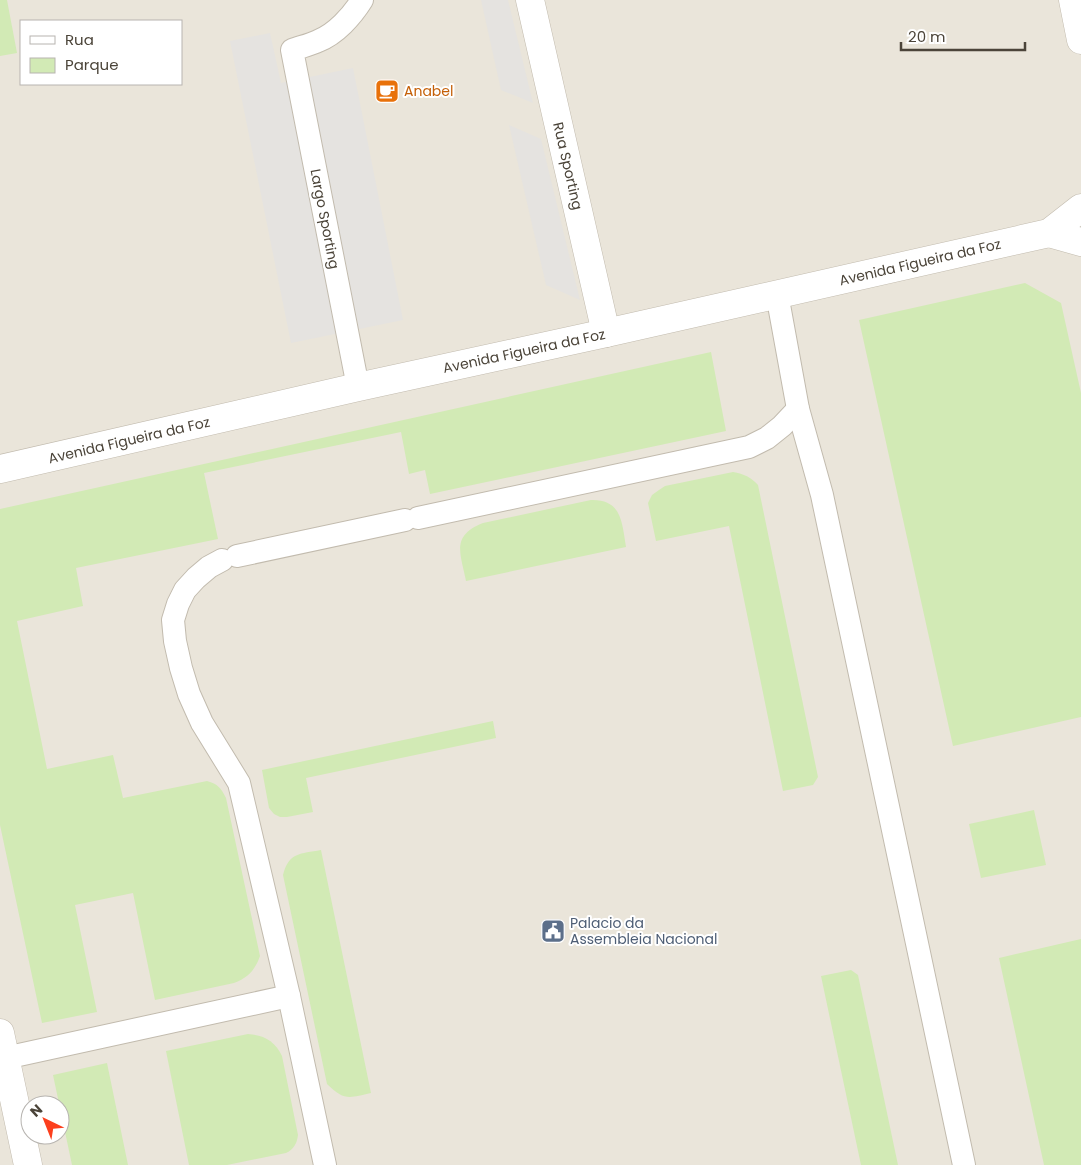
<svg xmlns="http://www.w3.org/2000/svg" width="1081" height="1165" font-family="Poppins,sans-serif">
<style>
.residential{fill:#eae5da;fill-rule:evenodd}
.green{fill:#d2eab5}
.parking{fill:#e5e3e0}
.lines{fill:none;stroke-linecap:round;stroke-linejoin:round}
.service-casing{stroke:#c2bbae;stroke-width:24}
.minor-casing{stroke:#c2bbae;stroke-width:29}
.tertiary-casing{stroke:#c2bbae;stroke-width:29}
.service{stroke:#fff;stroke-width:22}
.minor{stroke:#fff;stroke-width:28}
.tertiary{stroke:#fff;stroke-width:28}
.labels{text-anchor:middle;stroke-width:4;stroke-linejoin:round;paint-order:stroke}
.food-label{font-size:14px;fill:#c56008;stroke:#fff;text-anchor:start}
.street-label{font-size:14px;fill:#4b4439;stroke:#fff}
.service-label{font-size:14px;fill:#4e5e75;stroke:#fff;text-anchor:start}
</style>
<rect width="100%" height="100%" fill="#f6f3ec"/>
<!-- residential -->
<path class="residential" d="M0 0H1081V1165H0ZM21 21H181V84H21ZM30 1105H60V1135H30Z"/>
<!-- green -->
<g class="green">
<path d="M0 0H7L17 53 0 56Z"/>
<path d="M1025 283 1061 303 1081 393V717L953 746 859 320Z"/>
<path d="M711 352 726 431 430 494 425 470 409 474 401 432 204 473 218 539 76 568 83 606 17 621 47 769 113 755 123 798 207 781C218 784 221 788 226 798L260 956C255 970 248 978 234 983L155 1000 133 893 75 905 97 1012 42 1023 0 825V509Z"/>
<path d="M733 472C744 474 751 477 758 485L818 777 813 785 783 791 729 526 656 541 648 503 652 495 659 490 665 486Z"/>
<path d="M591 500C622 499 622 523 626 547L466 581C461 554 450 536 483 523Z"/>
<path d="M493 721 496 738 306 778 313 812 287 817H280L274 814 269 808 262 770Z"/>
<path d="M1034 810 1046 865 981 878 969 824Z"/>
<path d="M321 850 371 1093C349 1098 344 1101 327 1084L283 875C289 852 300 854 321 850Z"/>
<path d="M1081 939V1165H1044L999 958Z"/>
<path d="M851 970 858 975 898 1165H861L821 976Z"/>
<path d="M248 1034C264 1035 275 1041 282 1056L298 1135C297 1143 294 1149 286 1153L227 1165H189L166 1051Z"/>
<path d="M107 1063 128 1165H72L53 1075Z"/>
</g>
<!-- parking -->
<g class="parking">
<path d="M481 0H508L533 103 501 90Z"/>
<path d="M270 33 281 83 353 68 403 320 291 343 230 41Z"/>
<path d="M509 125 541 139 580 300 546 285Z"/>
</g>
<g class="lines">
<!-- service casing -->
<g class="service-casing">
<g id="service">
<path d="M777 294 798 409 822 495 964 1165"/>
<path d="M358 387 292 50C300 47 310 45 318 41 336 34 352 16 362 0"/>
<path d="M418 518 749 447 767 438 782 426 798 409"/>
<path d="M237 556 405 520"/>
<path d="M222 560 209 567 196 578 185 590 178 604 173 620 175 641 181 668 189 694 202 723 239 783 289 996 325 1165"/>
<path d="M5 1058 289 996"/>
</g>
</g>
<!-- minor casing -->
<g class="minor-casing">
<g id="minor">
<path d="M530 0 606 333"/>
<path d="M1049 233 1081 242"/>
<path d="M0 469 358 387 606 333 1049 233 1081 208"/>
<path d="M0 1033 28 1165"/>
</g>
</g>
<!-- tertiary casing -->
<g class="tertiary-casing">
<path id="tertiary" d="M1073 0 1081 40"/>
</g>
<!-- service -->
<use href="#service" class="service"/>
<!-- minor -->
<use href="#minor" class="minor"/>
<!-- tertiary -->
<use href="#tertiary" class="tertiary"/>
</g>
<!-- icons -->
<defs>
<g id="cafe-square" transform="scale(1.25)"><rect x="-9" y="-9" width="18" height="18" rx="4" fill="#e8710a" stroke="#fff"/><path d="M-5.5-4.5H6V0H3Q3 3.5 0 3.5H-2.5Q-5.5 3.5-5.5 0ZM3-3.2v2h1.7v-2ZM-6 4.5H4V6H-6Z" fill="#fff"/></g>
<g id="civic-square" transform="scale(1.25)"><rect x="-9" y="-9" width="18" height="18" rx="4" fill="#5c6f8a" stroke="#fff"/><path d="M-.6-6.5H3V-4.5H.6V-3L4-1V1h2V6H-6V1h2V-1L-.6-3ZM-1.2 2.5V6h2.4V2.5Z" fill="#fff"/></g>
</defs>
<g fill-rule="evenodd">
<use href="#cafe-square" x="387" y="91"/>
<use href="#civic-square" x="553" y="931"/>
</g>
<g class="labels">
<!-- food labels -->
<g class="food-label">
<text x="404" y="96">Anabel</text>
</g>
<!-- street labels -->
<g class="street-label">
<text transform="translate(568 166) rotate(77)" y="5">Rua Sporting</text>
<text transform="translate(325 219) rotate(79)" y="5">Largo Sporting</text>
<text transform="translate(920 262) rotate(-13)" y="5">Avenida Figueira da Foz</text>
<text transform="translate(524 351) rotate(-12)" y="5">Avenida Figueira da Foz</text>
<text transform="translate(129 440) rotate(-13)" y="5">Avenida Figueira da Foz</text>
</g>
<!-- service labels -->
<g class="service-label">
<text x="570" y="928">Palacio da<tspan x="570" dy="16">Assembleia Nacional</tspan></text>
</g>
</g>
<!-- legend -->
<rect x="20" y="20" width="162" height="65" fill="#ffffff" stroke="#b7b4b0"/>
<rect x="30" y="36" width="25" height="8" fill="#ffffff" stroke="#b7b4b0"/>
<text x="65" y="45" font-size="15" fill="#4b4439">Rua</text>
<rect x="30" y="58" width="25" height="15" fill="#d2eab5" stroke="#b7b4b0"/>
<text x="65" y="70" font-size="15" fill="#4b4439">Parque</text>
<!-- north arrow -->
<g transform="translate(45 1120) rotate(317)"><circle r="24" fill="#ffffff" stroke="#b7b4b0"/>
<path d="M0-4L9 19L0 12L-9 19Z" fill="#fc3f1d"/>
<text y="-8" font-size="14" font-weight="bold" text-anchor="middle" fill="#4b4439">N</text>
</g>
<!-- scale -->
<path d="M901 42v8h124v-8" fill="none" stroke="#4b4439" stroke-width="2.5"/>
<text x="908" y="42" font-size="15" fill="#4b4439" stroke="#ffffff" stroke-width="4" paint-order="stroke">20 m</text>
</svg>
